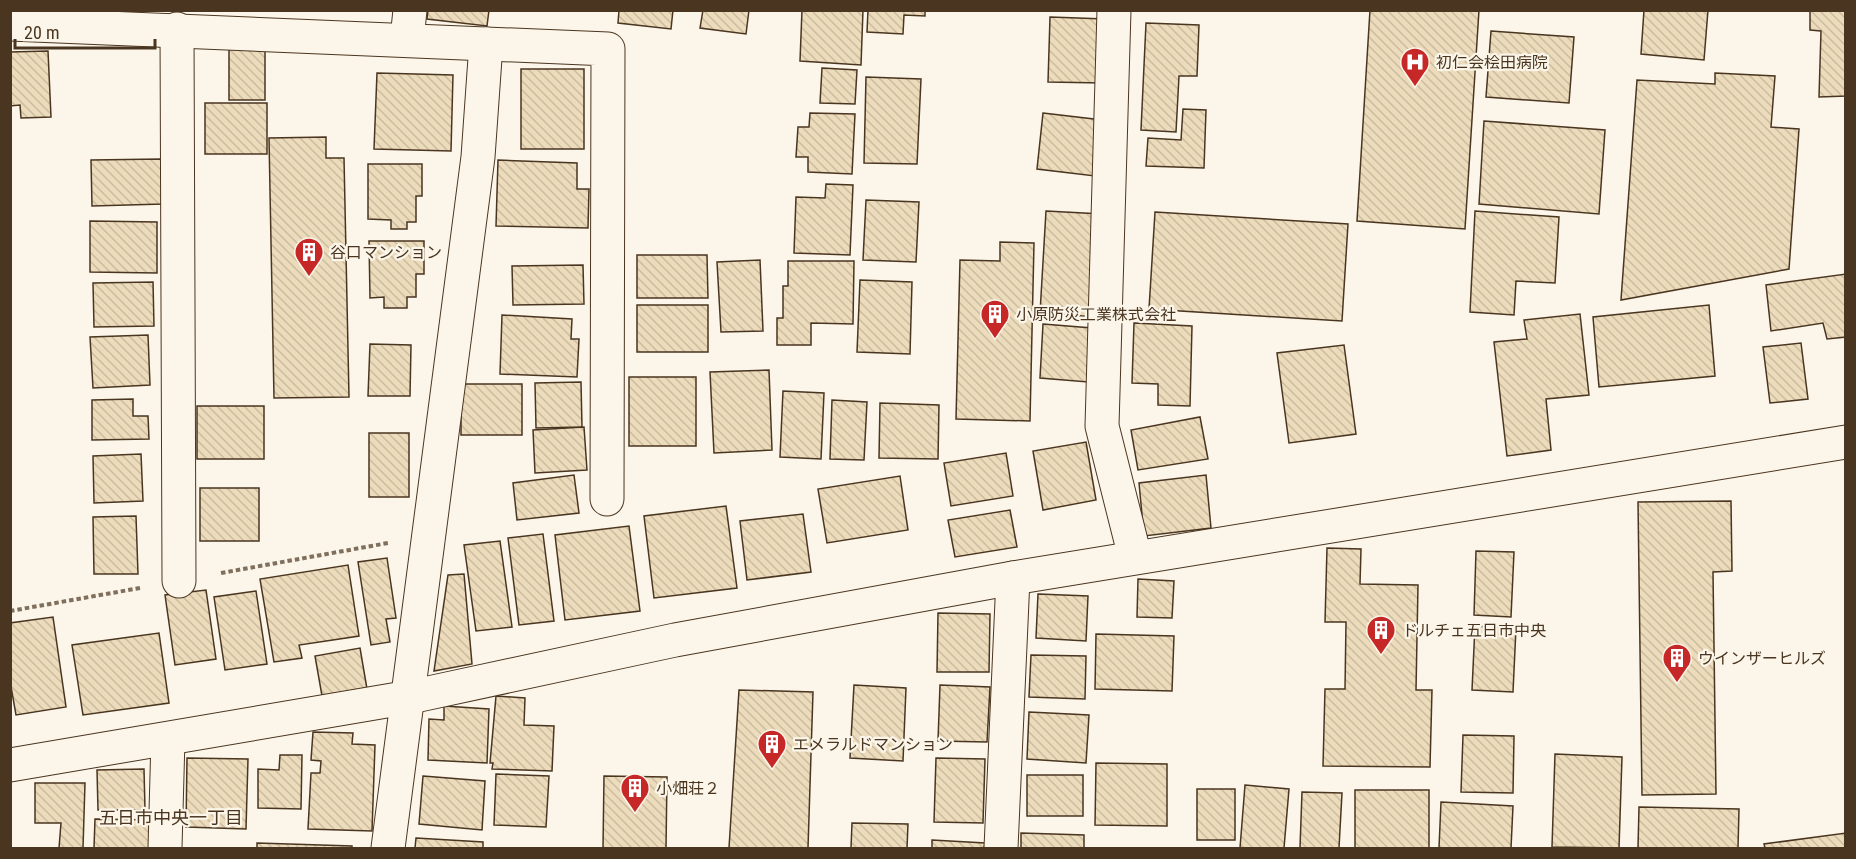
<svg xmlns="http://www.w3.org/2000/svg" width="1856" height="859" font-family="'Roboto Condensed','Noto Sans JP',sans-serif">
<style>
.building{fill:url(#building-back-hatch);stroke:#4a3520;stroke-width:1.5}
.lines{fill:none;stroke-linecap:round;stroke-linejoin:round}
.minor-casing{stroke:#4a3520;stroke-width:35}
.path{stroke:#7f6f5c;stroke-width:4;stroke-dasharray:4.5 3;stroke-linecap:butt}
.minor{stroke:#fbf6e9;stroke-width:33}
.labels{text-anchor:middle;stroke-width:4.5;stroke-linejoin:round;paint-order:stroke}
.poi-label{font-size:16px;fill:#4a3520;stroke:#fbf6e9;text-anchor:start}
.neighbourhood-label{font-size:18px;fill:#4a3520;stroke:#fbf6e9}
</style>
<defs>
<pattern id="building-back-hatch" width="6" height="6" patternUnits="userSpaceOnUse" patternTransform="scale(1.5)"><rect width="6" height="6" fill="#ecdcbc"/><path d="M-1 5l2 2M0 0l6 6M5-1l2 2" fill="none" stroke="#ccbda1"/></pattern>
</defs>
<rect width="100%" height="100%" fill="#fbf6e9"/>
<!-- building -->
<g class="building">
<path d="M428 10H489L487 26 427 19Z"/>
<path d="M619 10H673L671 29 618 23Z"/>
<path d="M703 10H749L746 34 700 28Z"/>
<path d="M802 10H863L861 65 800 61Z"/>
<path d="M868 10H925V16L904 15 903 34 867 32Z"/>
<path d="M1370 10H1479L1465 229 1357 221Z"/>
<path d="M1644 10H1708L1704 60 1641 54Z"/>
<path d="M1810 10H1846V96L1819 97 1821 31 1810 30Z"/>
<path d="M1050 17 1105 19 1103 83 1048 82Z"/>
<path d="M1146 23 1199 25 1197 76H1179L1176 132 1141 130Z"/>
<path d="M1491 31 1574 37 1569 103 1486 97Z"/>
<rect x="229" y="48" width="36" height="52"/>
<path d="M48 51 51 117 21 118 20 105 10 106V52Z"/>
<path d="M822 68 857 70 855 104 820 103Z"/>
<rect x="521" y="69" width="63" height="80"/>
<path d="M377 73 453 75 451 151 374 149Z"/>
<path d="M1715 73 1775 76 1771 127 1799 129 1789 269 1621 300 1637 80 1715 84Z"/>
<path d="M866 77 921 79 917 164 864 163Z"/>
<rect x="205" y="103" width="62" height="51"/>
<path d="M1183 109 1206 110 1204 168 1146 166 1148 138 1181 140Z"/>
<path d="M810 113 855 114 852 174 808 172V157H796L798 127H809Z"/>
<path d="M1043 113 1102 120 1095 176 1037 169Z"/>
<path d="M1484 121 1605 130 1599 214 1479 204Z"/>
<path d="M326 137V158H344L349 397 274 398 269 138Z"/>
<path d="M161 159 163 204 92 206 91 160Z"/>
<path d="M498 160 577 163V189H589L588 228 496 226Z"/>
<path d="M368 164H422V196H416V222H407V229H391V220L368 219Z"/>
<path d="M826 184 853 185 850 255 794 253 796 197 825 198Z"/>
<path d="M866 200 919 202 916 262 863 260Z"/>
<path d="M1046 211 1102 214 1096 317 1040 313Z"/>
<path d="M1475 211 1559 217 1555 283 1516 281 1514 315 1470 312Z"/>
<path d="M1155 212 1348 224 1342 321 1149 309Z"/>
<path d="M90 221 157 222V273L90 272Z"/>
<path d="M369 241H424V274H416V297H407V308H384V297L370 298Z"/>
<path d="M1000 242 1034 243 1030 421 956 419 960 260 1000 261Z"/>
<path d="M637 255H707L708 298H637Z"/>
<path d="M760 260 763 331 721 332 717 262Z"/>
<path d="M788 261H854L853 324 811 323V345H777V318H783V286H788Z"/>
<path d="M583 265 584 304 513 305 512 266Z"/>
<path d="M1846 274V337L1827 339 1823 323 1771 331 1766 285Z"/>
<path d="M860 280 912 282 910 354 857 352Z"/>
<path d="M153 282 154 326 94 327 93 283Z"/>
<rect x="637" y="305" width="71" height="47"/>
<path d="M1709 305 1715 376 1599 387 1593 317Z"/>
<path d="M1580 314 1589 395 1546 399 1551 450 1507 456 1494 342 1527 339 1524 320Z"/>
<path d="M502 315 572 319 571 339H579L577 377 500 374Z"/>
<path d="M1134 323 1192 326 1190 406 1158 405V384L1132 383Z"/>
<path d="M1043 324 1092 328 1088 382 1040 378Z"/>
<path d="M148 335 150 385 93 388 90 337Z"/>
<path d="M1801 343 1808 399 1770 403 1763 347Z"/>
<path d="M370 344 411 345 410 396H368Z"/>
<path d="M1344 345 1356 434 1289 443 1277 353Z"/>
<path d="M769 370 772 450 714 453 710 372Z"/>
<rect x="629" y="377" width="67" height="69"/>
<path d="M581 382 582 427 536 428 535 383Z"/>
<rect x="461" y="384" width="61" height="51"/>
<path d="M783 391 824 393 821 459 780 457Z"/>
<path d="M133 399V416H148L149 439 92 440V400Z"/>
<path d="M832 400 867 402 864 460 830 459Z"/>
<path d="M880 403 939 405 938 459 879 458Z"/>
<rect x="197" y="406" width="67" height="53"/>
<path d="M1200 417 1208 459 1138 470 1131 430Z"/>
<path d="M584 427 587 470 535 473 533 430Z"/>
<rect x="369" y="433" width="40" height="64"/>
<path d="M1086 442 1096 500 1043 510 1033 451Z"/>
<path d="M1006 453 1013 496 951 506 944 463Z"/>
<path d="M141 454 143 501 94 503 93 456Z"/>
<path d="M574 475 579 513 517 520 513 483Z"/>
<path d="M1206 475 1211 528 1144 536 1139 483Z"/>
<path d="M900 476 908 530 827 543 818 489Z"/>
<rect x="200" y="488" width="59" height="53"/>
<path d="M1731 501 1732 571 1713 572 1716 794 1642 795 1638 502Z"/>
<path d="M726 506 737 588 654 598 644 516Z"/>
<path d="M1010 510 1017 547 955 557 948 520Z"/>
<path d="M803 514 811 572 747 580 740 521Z"/>
<path d="M136 516 138 574H94L93 517Z"/>
<path d="M629 526 640 611 565 620 555 535Z"/>
<path d="M543 534 554 621 519 625 508 538Z"/>
<path d="M500 541 512 627 476 631 464 545Z"/>
<path d="M1327 548 1361 549 1360 584 1418 585 1416 690H1432L1430 767 1323 766 1325 689H1345L1346 622H1325Z"/>
<path d="M1476 551 1514 552 1511 617 1474 615Z"/>
<path d="M387 558 396 618 386 619 390 642 371 645 358 562Z"/>
<path d="M348 565 359 636 299 645 302 658 274 662 260 579Z"/>
<path d="M464 574 472 664 434 671 448 575Z"/>
<path d="M1138 579 1174 581 1172 618 1137 617Z"/>
<path d="M206 590 216 659 175 665 165 595Z"/>
<path d="M256 591 267 664 225 670 214 597Z"/>
<path d="M1038 594 1088 596 1086 641 1036 638Z"/>
<path d="M938 613 990 614 989 672H937Z"/>
<path d="M53 617 66 707 16 715 10 681V623Z"/>
<path d="M1475 626 1516 628 1513 692 1472 690Z"/>
<path d="M159 633 169 703 83 715 72 645Z"/>
<path d="M1096 634 1174 636 1172 691 1095 689Z"/>
<path d="M360 648 367 689 322 696 315 656Z"/>
<path d="M1031 655 1086 656 1085 699 1029 697Z"/>
<path d="M854 685 906 688 903 761 850 758Z"/>
<path d="M940 685 990 687 987 742 938 741Z"/>
<path d="M739 690 813 692 808 848H729Z"/>
<path d="M496 696 525 698 524 725 554 726 552 771 492 769 493 763H490Z"/>
<path d="M444 706 489 709 487 763 428 760 429 719 444 720Z"/>
<path d="M1029 712 1089 715 1086 763 1027 759Z"/>
<path d="M313 732 353 733 352 744 375 745 372 831 308 829 311 773H320L321 761 311 760Z"/>
<path d="M1463 735 1514 736 1513 793 1461 792Z"/>
<path d="M1555 754 1622 757 1619 848 1552 847Z"/>
<path d="M280 755H302L301 809 258 808V769L279 770Z"/>
<path d="M187 758 248 759 246 829 186 827Z"/>
<path d="M936 758 985 759 983 823 934 822Z"/>
<path d="M1096 763 1167 764V826L1095 825Z"/>
<path d="M144 769 145 810H98L97 770Z"/>
<path d="M496 774 549 776 546 827 494 825Z"/>
<rect x="1027" y="775" width="56" height="41"/>
<path d="M423 776 485 781 482 830 419 824Z"/>
<path d="M604 776 667 777 666 848H603Z"/>
<path d="M35 783H85L83 848H59L61 823H35Z"/>
<path d="M1245 785 1289 789 1284 848H1240Z"/>
<rect x="1197" y="789" width="38" height="51"/>
<rect x="1355" y="790" width="74" height="58"/>
<path d="M1302 792 1342 793 1339 848H1300Z"/>
<path d="M1441 802 1513 806 1511 848H1439Z"/>
<path d="M1639 807 1739 809 1738 848H1638Z"/>
<path d="M95 819 154 820V848H94Z"/>
<path d="M852 823 908 824 907 848H851Z"/>
<path d="M1021 833 1084 835V848H1021Z"/>
<path d="M1846 833V848H1765L1764 844Z"/>
<path d="M416 838 483 842V848H415Z"/>
<path d="M932 840 985 843 984 848H932Z"/>
<path d="M257 843 352 846V848H257Z"/>
</g>
<g class="lines">
<!-- minor casing -->
<g class="minor-casing">
<g id="minor">
<path d="M1114 10 1102 426 1135 557"/>
<path d="M10 24 608 49 607 499"/>
<path d="M177 29 179 581"/>
<path d="M407 39 410 10"/>
<path d="M10 765 410 697 675 640 1013 578 1846 442"/>
<path d="M165 848 168 739"/>
<path d="M388 848 478 157 486 44"/>
<path d="M1001 848 1013 578"/>
</g>
</g>
<!-- path -->
<g class="path">
<path d="M221 573 388 543"/>
<path d="M10 611 140 588"/>
</g>
<!-- minor -->
<use href="#minor" class="minor"/>
</g>
<!-- icons -->
<defs>
<g id="hospital-pin" transform="scale(1.5)"><path d="M0 17L-7.5 6A9.5 9.5 0 1 1 7.5 6Z" fill="#c62828" stroke="#fbf6e9"/><path d="M-5-5h3v3.5h4V-5h3V5h-3V1.5h-4V5h-3Z" fill="#fff"/></g>
<g id="building-pin" transform="scale(1.5)"><path d="M0 17L-7.5 6A9.5 9.5 0 1 1 7.5 6Z" fill="#c62828" stroke="#fbf6e9"/><path d="M-4-6H4V6H1V3H-1V6H-4ZM-2.5-4.3h1.7v1.8h-1.7ZM.8-4.3h1.7v1.8H.8ZM-2.5-1h1.7V.8h-1.7ZM.8-1h1.7V.8H.8Z" fill="#fff"/></g>
</defs>
<g fill-rule="evenodd">
<use href="#hospital-pin" x="1415" y="62"/>
<use href="#building-pin" x="309" y="252"/>
<use href="#building-pin" x="995" y="314"/>
<use href="#building-pin" x="1381" y="630"/>
<use href="#building-pin" x="1677" y="658"/>
<use href="#building-pin" x="772" y="744"/>
<use href="#building-pin" x="635" y="788"/>
</g>
<g class="labels">
<!-- poi labels -->
<g class="poi-label">
<text x="1436" y="68">初仁会桧田病院</text>
<text x="330" y="258">谷口マンション</text>
<text x="1016" y="320">小原防災工業株式会社</text>
<text x="1402" y="636">ドルチェ五日市中央</text>
<text x="1698" y="664">ウインザーヒルズ</text>
<text x="793" y="750">エメラルドマンション</text>
<text x="656" y="794">小畑荘２</text>
</g>
<!-- neighbourhood labels -->
<g class="neighbourhood-label">
<text x="171" y="824">五日市中央一丁目</text>
</g>
</g>
<!-- border -->
<rect width="1856" height="859" fill="none" stroke="#4a3520" stroke-width="24"/>
<!-- scale -->
<path d="M15 39v9h140v-9" fill="none" stroke="#4a3520" stroke-width="3"/>
<text x="24" y="39" font-size="18" fill="#4a3520" stroke="#fbf6e9" stroke-width="4.5" paint-order="stroke">20 m</text>
</svg>
